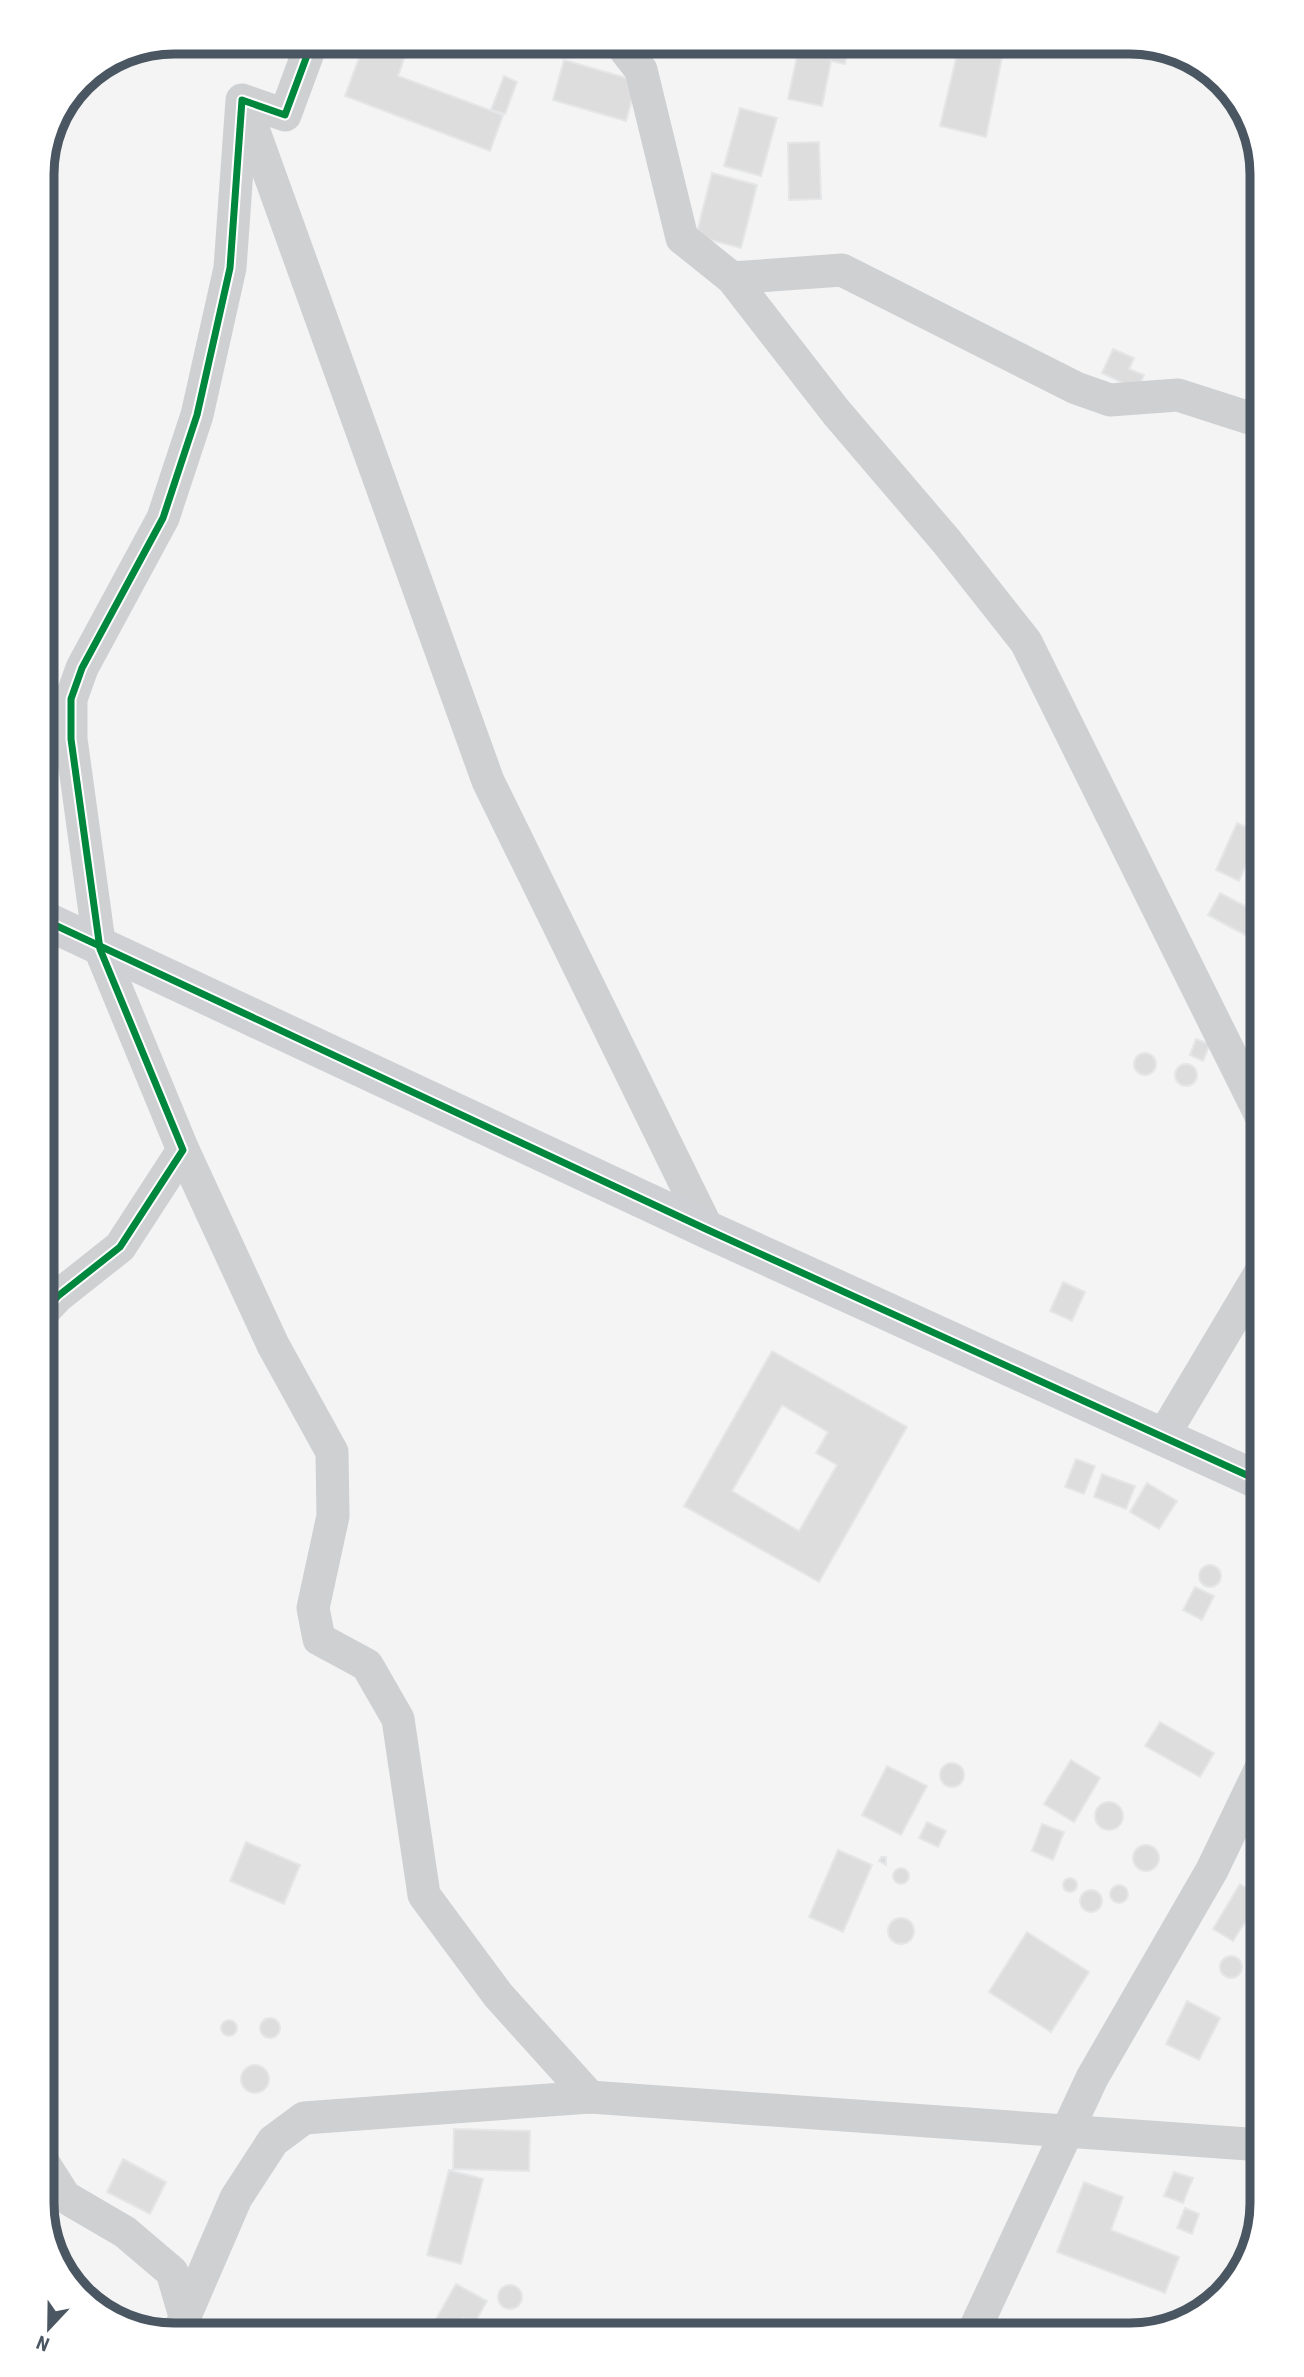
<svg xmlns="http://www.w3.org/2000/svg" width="1304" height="2377" font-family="'Roboto Condensed',sans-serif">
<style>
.building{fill:#ddddde;stroke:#e5e6e7;stroke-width:2;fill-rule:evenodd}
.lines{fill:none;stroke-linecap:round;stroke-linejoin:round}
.street{stroke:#ced0d2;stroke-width:33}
.secondary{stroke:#ced0d4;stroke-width:38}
.cycleway-casing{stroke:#fff;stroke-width:11}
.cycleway{stroke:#00873e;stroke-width:7}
.rim{fill:none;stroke:#4a5661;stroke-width:9}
</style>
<rect width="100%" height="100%" fill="#f4f4f4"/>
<!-- building -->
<g class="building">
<path d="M365 42H410L398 76 503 115 490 151 345 96Z"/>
<path d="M800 42H850L845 64 831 61 822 106 788 99Z"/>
<path d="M960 42H1005L986 137 940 126Z"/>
<path d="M564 60 637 81 626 121 553 100Z"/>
<path d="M504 76 517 82 505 114 491 110Z"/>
<path d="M740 108 777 118 761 176 724 166Z"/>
<path d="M819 142 821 199 789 200 788 143Z"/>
<path d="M712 173 757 185 741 248 696 236Z"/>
<path d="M1113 349 1134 358 1129 369 1144 375 1137 390 1102 373Z"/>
<path d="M1237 823 1260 833 1239 881 1216 870Z"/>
<path d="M1220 893 1262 915V944L1208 915Z"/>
<path d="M1196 1039 1210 1044 1203 1061 1190 1055Z"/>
<circle cx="1145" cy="1064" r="11"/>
<circle cx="1186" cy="1075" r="11"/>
<path d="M1063 1282 1085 1292 1072 1321 1050 1311Z"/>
<path d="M772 1351 907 1427 819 1582 684 1506ZM782 1405 828 1432 816 1453 837 1465 799 1531 732 1491Z"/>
<path d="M1076 1459 1095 1466 1084 1494 1065 1487Z"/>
<path d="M1102 1474 1135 1486 1126 1509 1094 1497Z"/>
<path d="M1147 1483 1177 1501 1159 1529 1130 1512Z"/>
<circle cx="1210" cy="1576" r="11"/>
<path d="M1195 1587 1214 1596 1202 1620 1183 1610Z"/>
<path d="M1256 1591 1262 1594V1613L1248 1606Z"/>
<path d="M1160 1722 1214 1753 1200 1777 1145 1746Z"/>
<path d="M1071 1760 1100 1778 1074 1822 1044 1804Z"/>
<circle cx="952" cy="1775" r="12"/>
<path d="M887 1766 927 1786 901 1835 862 1815Z"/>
<circle cx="1109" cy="1816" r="14"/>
<path d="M927 1822 946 1831 938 1847 919 1838Z"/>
<path d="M1042 1824 1064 1832 1053 1860 1032 1851Z"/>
<path d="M246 1842 300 1865 284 1904 230 1881Z"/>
<circle cx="1146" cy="1858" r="13"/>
<path d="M838 1850 872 1865 843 1932 809 1917Z"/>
<path d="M881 1857H886V1865L879 1861Z"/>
<circle cx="901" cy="1876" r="8"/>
<circle cx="1070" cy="1885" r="7"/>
<path d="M1240 1884 1261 1897 1233 1941 1213 1929Z"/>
<circle cx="1119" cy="1894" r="9"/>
<circle cx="1091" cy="1901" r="11"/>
<circle cx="901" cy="1931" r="13"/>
<path d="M1027 1932 1089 1972 1051 2032 989 1992Z"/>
<circle cx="1231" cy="1967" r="11"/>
<path d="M1187 2001 1220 2018 1199 2060 1166 2044Z"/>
<circle cx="270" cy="2028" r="10"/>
<circle cx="229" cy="2028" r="8"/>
<circle cx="255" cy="2079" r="14"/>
<path d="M454 2129 530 2131 529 2171 453 2169Z"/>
<path d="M123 2159 166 2182 150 2214 107 2192Z"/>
<path d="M449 2170 483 2179 461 2264 427 2255Z"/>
<path d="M1174 2172 1193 2178 1183 2203 1164 2196Z"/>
<path d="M1084 2182 1123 2197 1111 2230 1179 2257 1165 2293 1057 2252Z"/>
<path d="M1185 2208 1199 2214 1192 2234 1177 2228Z"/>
<path d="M456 2284 487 2301 474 2324 463 2318 454 2335H448L432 2326Z"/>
<circle cx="510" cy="2297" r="12"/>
</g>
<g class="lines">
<!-- street -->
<g class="street">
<path d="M619 42 641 70 682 238 732 278 836 412 947 542 1026 642 1262 1118"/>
<path d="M247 112 488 781 708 1230"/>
<path d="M732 278 842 270 1076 388 1110 400 1178 395 1262 422"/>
<path d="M183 1150 273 1345 332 1452 333 1516 313 1608 319 1639 367 1665 398 1719 424 1895 498 1995 590 2097"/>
<path d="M42 1313 58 1296 120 1247 183 1150 100 949 71 739V699L82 668 163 518 197 415 230 268 242 100 285 115 312 42"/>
<path d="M1162 1438 1262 1270"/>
<path d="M42 2161 65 2197 125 2232 172 2272 185 2316 182 2325"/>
<path d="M185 2316 236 2198 273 2141 304 2118 590 2097 1262 2145"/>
<path d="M972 2335 1092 2078 1212 1870 1262 1766"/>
</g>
<!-- secondary -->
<path class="secondary" d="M42 919 708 1230 1262 1482"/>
<!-- cycleway casing -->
<g class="cycleway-casing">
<g id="cycleway">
<path d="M42 919 708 1230 1262 1482"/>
<path d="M42 1313 58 1296 120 1247 183 1150 100 949 71 739V699L82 668 163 518 197 415 230 268 242 100 285 115 312 42"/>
</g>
</g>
<!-- cycleway -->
<use href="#cycleway" class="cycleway"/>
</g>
<!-- crop -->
<path d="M0 0H1304V2377H0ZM174 54H1130A120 120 0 0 1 1250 174V2203A120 120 0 0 1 1130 2323H174A120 120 0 0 1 54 2203V174A120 120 0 0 1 174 54Z" fill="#fff" fill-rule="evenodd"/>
<path class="rim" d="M174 54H1130A120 120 0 0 1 1250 174V2203A120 120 0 0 1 1130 2323H174A120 120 0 0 1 54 2203V174A120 120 0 0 1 174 54Z"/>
<!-- north arrow -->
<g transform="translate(49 2328) rotate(202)" stroke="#ffffff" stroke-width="5" paint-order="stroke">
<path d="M0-5L12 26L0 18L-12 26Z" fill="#4a5661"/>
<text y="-10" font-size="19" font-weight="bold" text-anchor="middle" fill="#4a5661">N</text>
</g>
</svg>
